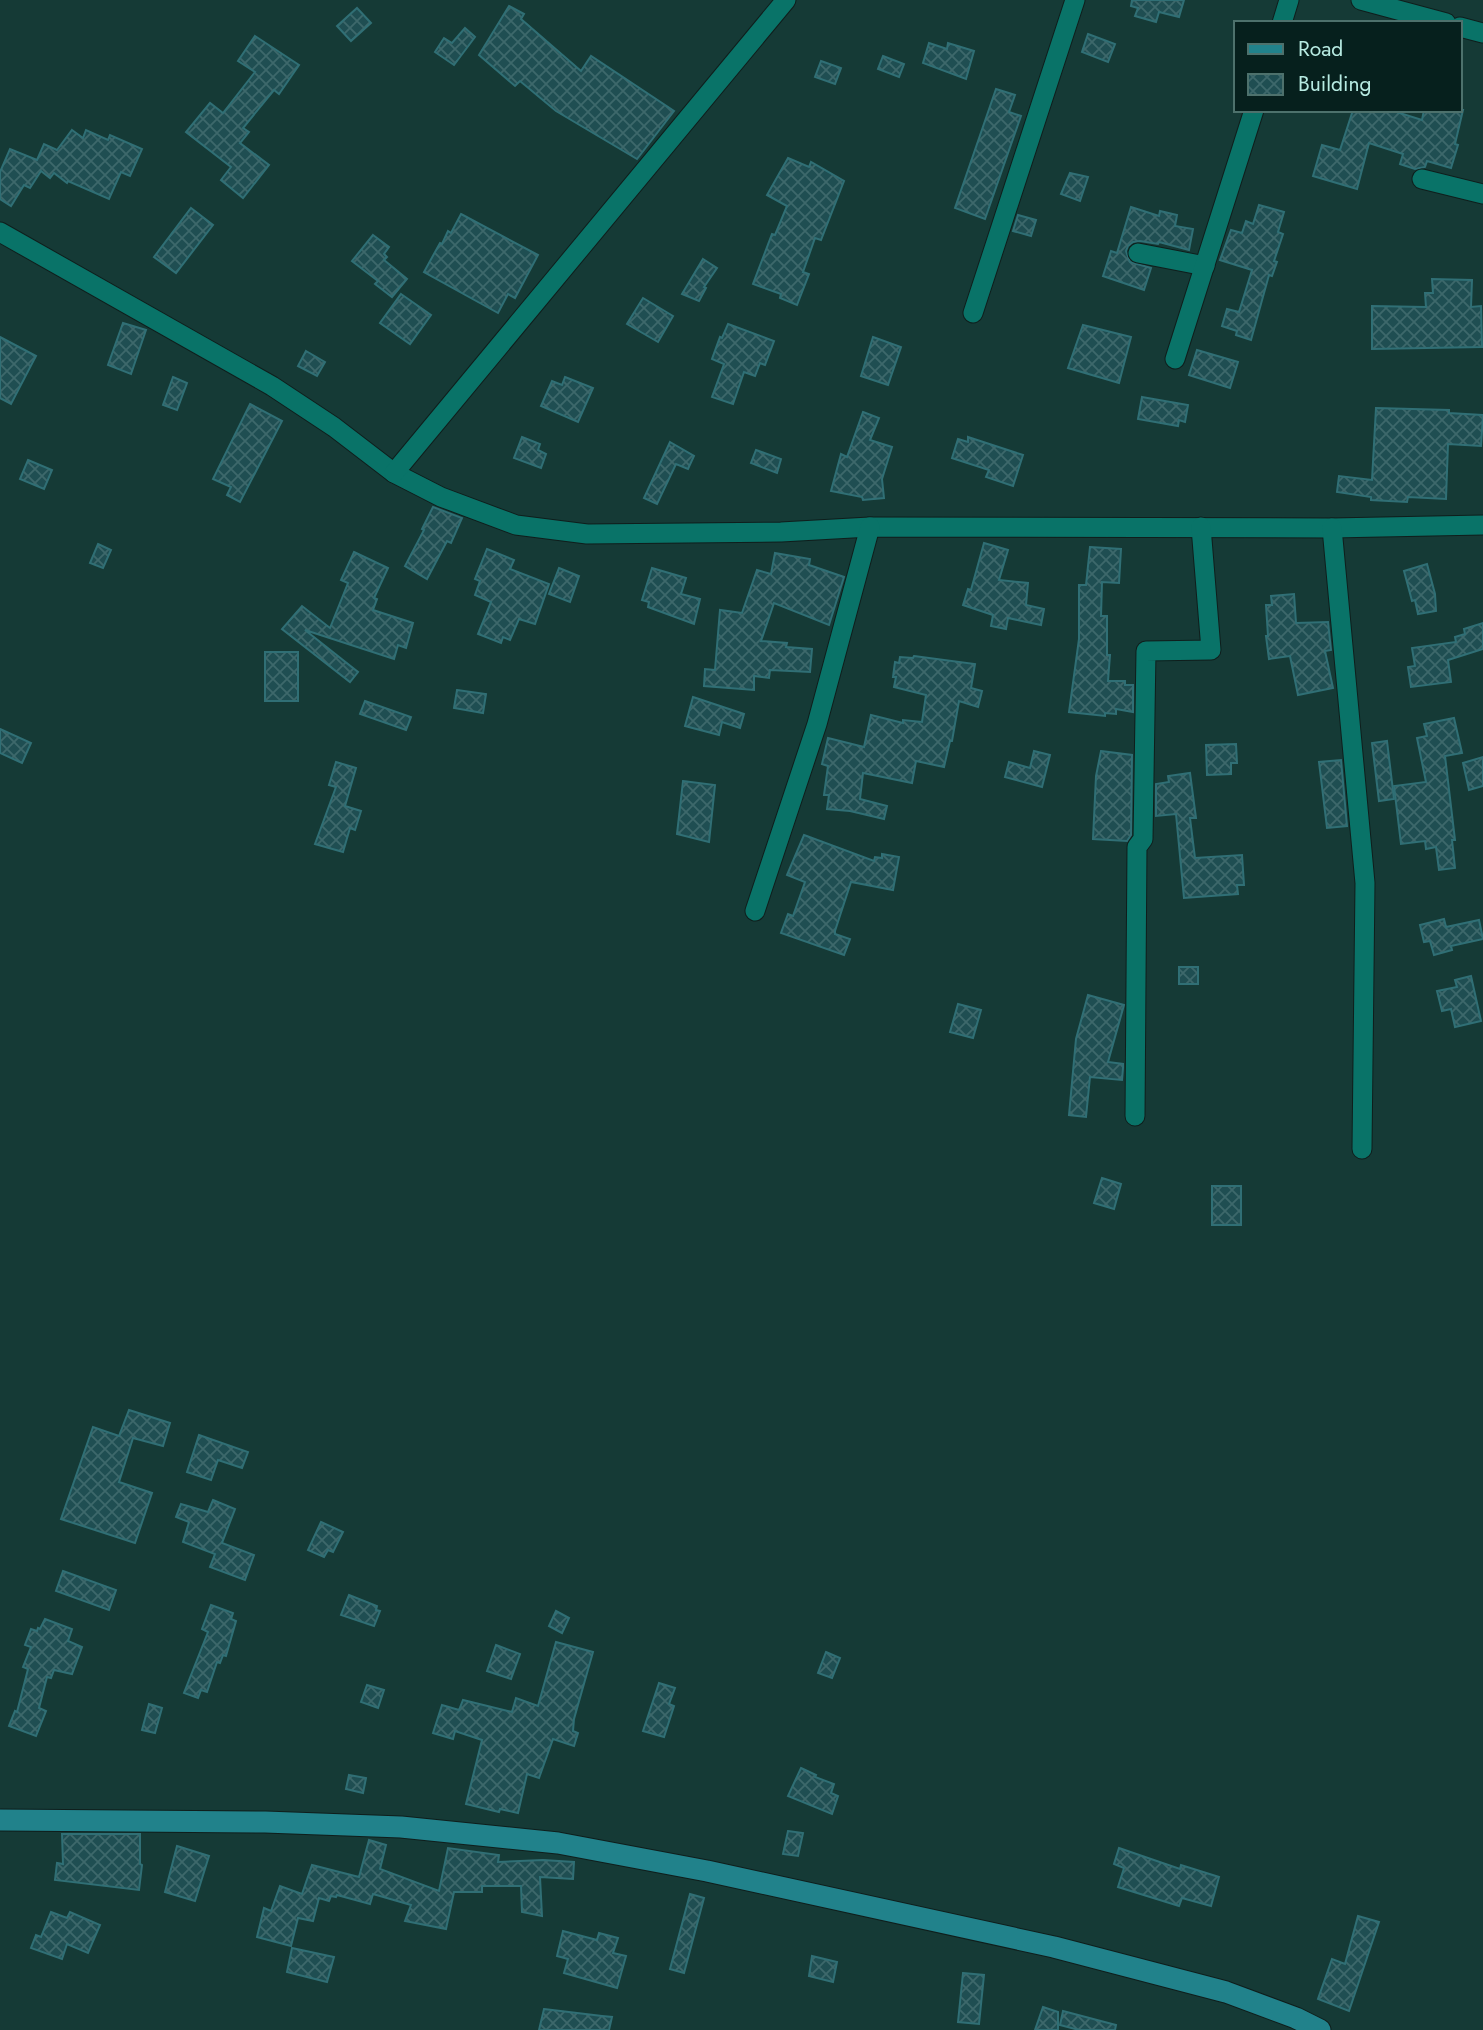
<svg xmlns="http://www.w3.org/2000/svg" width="1483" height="2030" font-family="Jost,sans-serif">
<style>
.building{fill:url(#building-cross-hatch);stroke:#306f75;stroke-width:2}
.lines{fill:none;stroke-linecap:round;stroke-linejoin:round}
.street-casing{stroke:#0f1e1c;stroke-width:21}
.secondary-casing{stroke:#0f1e1c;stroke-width:23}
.street{stroke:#097368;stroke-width:19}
.secondary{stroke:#21828b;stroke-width:21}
</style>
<defs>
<pattern id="building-cross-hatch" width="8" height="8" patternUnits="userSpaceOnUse" patternTransform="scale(1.75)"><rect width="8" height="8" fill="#1f4e52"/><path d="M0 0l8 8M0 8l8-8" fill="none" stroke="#3d686b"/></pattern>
</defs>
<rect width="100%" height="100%" fill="#153a36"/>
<!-- building -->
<g class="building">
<path d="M1132 0H1184L1179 17 1159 12 1156 22 1135 16 1138 8 1131 6Z"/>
<path d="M509 6 524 14 521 19 581 71 591 56 674 111 637 159 556 111 520 81 515 86 479 55Z"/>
<path d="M357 8 371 23 351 41 337 26Z"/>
<path d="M465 28 475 37 454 65 435 52 444 38 452 43Z"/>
<path d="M1088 34 1115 44 1108 62 1082 52Z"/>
<path d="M255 36 299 65 279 94 274 90 243 128 249 132 240 143 269 165 243 198 221 180 231 167 186 132 210 103 223 113 255 72 238 61Z"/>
<path d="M929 43 947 49 948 43 974 51 966 79 923 63Z"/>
<path d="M883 56 904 64 899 77 878 69Z"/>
<path d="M821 61 841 68 835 84 815 77Z"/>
<path d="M996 89 1015 95 1009 112 1021 116 985 219 955 208Z"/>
<path d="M1353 110H1390L1422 120 1424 110H1463L1455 144 1458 145 1451 168 1427 161 1425 167 1415 169 1400 164 1403 154 1369 143 1357 189 1313 176 1322 145 1340 150Z"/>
<path d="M72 130 83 138 86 130 108 140 110 135 142 149 130 176 121 172 109 199 68 181 67 183 54 173 50 178 41 171 30 188 24 185 11 206 0 199V172L10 149 37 160 44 144 57 150Z"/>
<path d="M788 158 809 167 811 162 844 181 821 240 815 238 803 272 809 274 797 305 780 298 781 294 753 284 772 234 775 235 787 206 767 195Z"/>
<path d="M1070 173 1088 177 1080 201 1061 194Z"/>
<path d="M1259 205 1284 212 1278 232 1283 234 1274 261 1277 262 1272 276 1269 275 1251 340 1236 335 1237 331 1222 326 1227 309 1239 312 1252 270 1220 260 1231 230 1242 233 1246 221 1253 224Z"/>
<path d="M1131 207 1159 216 1160 211 1177 215 1175 226 1193 229 1189 250 1159 242 1158 244 1140 241 1133 242 1128 246 1126 251 1130 262 1151 268 1144 290 1103 276 1111 251 1117 253Z"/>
<path d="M191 208 213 225 176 273 154 257Z"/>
<path d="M461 214 538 255 515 298 508 294 498 313 424 272 440 243 442 244 448 231 451 233Z"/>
<path d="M1018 215 1036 220 1031 236 1013 231Z"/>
<path d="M373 235 389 247 384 254 387 257 384 260 407 279 392 297 375 284 378 281 352 261Z"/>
<path d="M703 259 717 268 704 287 706 288 699 301 682 294Z"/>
<path d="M1432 279 1472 280 1471 307 1481 306 1482 347 1372 349V306L1426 307 1425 293H1433Z"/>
<path d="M401 294 431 315 410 344 380 323Z"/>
<path d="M643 298 673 316 658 342 627 324Z"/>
<path d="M123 323 146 330 131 374 108 365Z"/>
<path d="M728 324 774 341 765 365 760 363 755 376 744 372 733 404 712 397 724 364 712 359 720 337 722 338Z"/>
<path d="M1083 325 1131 337 1119 383 1068 368Z"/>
<path d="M0 337 36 356 11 404 0 398Z"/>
<path d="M873 337 901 347 888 385 861 376Z"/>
<path d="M1197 350 1238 362 1230 388 1189 375Z"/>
<path d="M306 351 325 362 317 376 298 366Z"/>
<path d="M173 377 187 383 177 410 163 405Z"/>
<path d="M565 377 593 388 578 422 541 406 552 381 562 385Z"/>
<path d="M1142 397 1188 405 1185 422 1179 420 1178 426 1138 419Z"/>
<path d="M250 404 282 421 240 502 227 495 231 487 213 479Z"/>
<path d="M1376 408 1449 410V413L1483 415 1481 446 1448 444 1446 499 1408 497 1407 502 1371 500V497L1337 492 1339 476 1372 480Z"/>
<path d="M863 412 879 418 870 440 892 447 882 479 884 498 863 500 862 497 831 491 841 454 847 457Z"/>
<path d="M522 437 540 444 538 450 546 454 541 468 514 458Z"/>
<path d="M968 437 1023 455 1013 486 986 477 989 470 952 458 958 439 968 442Z"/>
<path d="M670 442 694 456 688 469 676 464 657 504 644 498Z"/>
<path d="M756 450 781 459 777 473 751 463Z"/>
<path d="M28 460 52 470 44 489 20 479Z"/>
<path d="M433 507 462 518 451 543 447 541 427 579 405 566 424 530 422 529Z"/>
<path d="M984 543 1008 550 999 580 1028 583 1026 605 1044 609 1041 625 1008 618 1006 629 991 626 993 615 963 605 968 589 971 590Z"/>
<path d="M98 544 111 550 103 568 90 563Z"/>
<path d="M1090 547 1121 549 1119 583 1102 582 1101 616H1107V655H1110L1108 681H1125V685H1133V712L1116 709V714L1105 713V716L1069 712 1079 639V585H1086Z"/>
<path d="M487 549 514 560 510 569 549 584 535 624 519 619 510 640 503 637 501 643 478 634 491 602 475 595 480 581 475 579Z"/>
<path d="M354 552 388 568 374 598 377 599 373 610 413 623 406 648 398 645 394 659 305 630 358 672 350 682 282 629 302 606 330 628 348 583 341 580Z"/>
<path d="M775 553 810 559 809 565 844 577 829 625 774 603 761 641 787 643 786 647 812 649 810 672 770 670 769 678 754 676V690L704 686 705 669 715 670 720 610 742 613 757 570 771 574Z"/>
<path d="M1427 564 1435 594 1436 611 1418 614 1415 600 1412 601 1404 571Z"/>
<path d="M559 568 579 576 570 602 549 594Z"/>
<path d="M652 568 686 578 681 594 700 599 694 624 648 607 649 602 642 600Z"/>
<path d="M1294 594 1296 623 1328 622 1331 650 1325 651 1333 688 1298 695 1290 656 1269 659 1266 636H1268L1266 605H1272L1271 596Z"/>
<path d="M1483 623V649L1448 660 1451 682 1411 687 1408 667 1415 666 1412 648 1456 642 1455 637 1465 634 1464 629Z"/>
<rect x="265" y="652" width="33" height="49"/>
<path d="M914 656 975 664 971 688 982 691 978 707 959 701 952 741H950L944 767 916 761 912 783 863 773 860 799 887 806 884 819 850 811 827 809 829 795H824L828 766 822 764 828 738 864 747 871 715 903 723V720L922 722 926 695 894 687 896 677H893L895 662 899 663 900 657 913 658Z"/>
<path d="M457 690 486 694 483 713 454 708Z"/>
<path d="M693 697 744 714 740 728 722 722 719 735 685 726Z"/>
<path d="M365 701 411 717 406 730 360 714Z"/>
<path d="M1454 718 1462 753 1445 756 1455 840H1452L1455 868 1439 870 1436 847 1426 849 1425 841 1401 844 1394 786 1426 782 1417 738 1427 736 1424 724Z"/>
<path d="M0 729 31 743 22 763 0 753Z"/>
<path d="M1387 741 1394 799 1379 801 1372 743Z"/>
<path d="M1236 744 1237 763H1231V774L1207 775 1206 745Z"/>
<path d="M1034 751 1050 755 1042 787 1005 777 1009 762 1030 768Z"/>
<path d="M1101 751 1132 755 1131 835 1127 841 1093 839 1096 776Z"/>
<path d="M1483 757V786L1469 790 1463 763Z"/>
<path d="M1341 760 1347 826 1327 828 1319 762Z"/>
<path d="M336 762 356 768 345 806 361 811 355 830 350 828 343 852 315 844 336 787 329 785Z"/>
<path d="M1190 773 1196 818H1190L1195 858 1242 855 1244 885H1237L1238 894 1184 898 1176 814 1156 816V784L1169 782 1168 776Z"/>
<path d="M683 781 715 785 709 842 677 834Z"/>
<path d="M804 835 874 861 875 857 882 858V854L899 857 893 890 851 882 835 931V934L850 939 844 955 781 933 788 914 793 916 805 882 787 875Z"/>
<path d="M1444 919 1446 927 1479 920 1483 939 1451 946 1452 950 1434 955 1430 941 1424 942 1420 925Z"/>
<rect x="1179" y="967" width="19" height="17"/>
<path d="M1471 976 1481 1021 1455 1027 1451 1009 1442 1011 1437 991 1457 987 1455 980Z"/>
<path d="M1088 995 1124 1005 1108 1062 1123 1064V1068L1122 1080 1090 1077 1086 1117 1069 1115 1076 1039Z"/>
<path d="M958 1004 981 1010 973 1038 950 1032Z"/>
<path d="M1102 1178 1121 1184 1114 1209 1094 1203Z"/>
<rect x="1212" y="1186" width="29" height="39"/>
<path d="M129 1410 170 1423 163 1446 133 1438 119 1482 152 1493 135 1543 61 1519 93 1427 119 1436Z"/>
<path d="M199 1435 248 1452 242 1468 218 1460 211 1480 187 1472Z"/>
<path d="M213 1500 235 1509 222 1543 254 1555 245 1580 210 1567 215 1554 183 1542 189 1522 176 1517 181 1504 208 1512Z"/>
<path d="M321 1522 343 1532 333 1552 328 1550 324 1557 308 1550Z"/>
<path d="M63 1571 116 1590 109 1610 56 1591Z"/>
<path d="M349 1595 377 1606 376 1610 380 1611 374 1626 341 1615Z"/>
<path d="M211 1605 233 1613 231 1619 236 1621 226 1656 223 1655 220 1663 217 1662 207 1692 201 1690 198 1698 184 1693 208 1632 202 1629Z"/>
<path d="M556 1611 569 1618 562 1633 549 1626Z"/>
<path d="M45 1619 72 1629 68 1641 82 1647 72 1674 54 1670 51 1678 47 1677 39 1708 46 1711 36 1736 9 1726 15 1711 17 1712 28 1669 23 1667 31 1647 25 1645 31 1629 37 1631 38 1628 40 1629Z"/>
<path d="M556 1642 593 1652 574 1719 573 1731 578 1733 574 1746 553 1739 539 1778 527 1774 518 1813 500 1809 499 1812 466 1804 482 1740 455 1731 453 1739 433 1733 442 1705 459 1710 463 1700 512 1712 516 1698 538 1706Z"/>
<path d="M496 1645 520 1654 511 1679 487 1671Z"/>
<path d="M826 1652 840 1658 832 1678 818 1673Z"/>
<path d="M659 1683 675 1688 669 1704 674 1706 664 1737 643 1731Z"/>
<path d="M367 1685 384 1690 378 1708 361 1702Z"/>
<path d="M149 1704 162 1708 155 1733 142 1730Z"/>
<path d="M801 1768 816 1775 815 1777 834 1784 831 1793 838 1796 832 1814 788 1796Z"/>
<path d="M349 1775 366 1778 363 1793 346 1789Z"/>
<path d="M788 1831 803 1833 798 1856 783 1854Z"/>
<path d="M62 1834H140V1864L142 1865 139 1890 55 1880 57 1863 63 1864Z"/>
<path d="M369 1840 386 1845 380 1869 439 1891 448 1848 499 1855 498 1862 543 1860 574 1862 573 1879 540 1877 542 1916 522 1912 521 1886H482V1892H454L446 1929 405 1921 411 1905 373 1894 370 1904 337 1895 336 1897 331 1896 329 1901 319 1898 313 1921 298 1918 291 1946 257 1937 264 1908 271 1911 280 1886 302 1894 312 1865 359 1877Z"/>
<path d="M177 1846 209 1856 195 1901 165 1892Z"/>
<path d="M1119 1848 1180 1869 1181 1865 1219 1877 1211 1906 1182 1898 1179 1906 1118 1887 1124 1868 1114 1864Z"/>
<path d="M690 1894 704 1898 684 1973 670 1969Z"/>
<path d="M51 1912 67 1918 70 1912 100 1925 88 1953 67 1944 62 1959 31 1948 36 1935 41 1937Z"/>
<path d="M1358 1916 1379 1922 1349 2011 1318 1999 1332 1959 1345 1964Z"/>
<path d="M563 1931 597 1940 599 1933 618 1938 613 1953 626 1956 617 1988 564 1973 568 1959 557 1956Z"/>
<path d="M292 1948 334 1957 327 1982 287 1972Z"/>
<path d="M812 1956 837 1962 833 1982 809 1976Z"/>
<path d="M963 1973 984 1975 979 2024 958 2022Z"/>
<path d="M1043 2007 1058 2012V2030H1035Z"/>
<path d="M544 2009 602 2016 612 2017 609 2030H539Z"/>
<path d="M1063 2011 1116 2025 1115 2030H1079L1060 2025Z"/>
</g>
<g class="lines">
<!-- street casing -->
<g class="street-casing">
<g id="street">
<path d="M1361 0 1446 23"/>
<path d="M1282 23 1289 0"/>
<path d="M1460 27 1483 33"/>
<path d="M1422 179 1483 194"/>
<path d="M0 232 272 386 334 427 394 473 441 497 516 525 587 534 781 532 870 527 1332 528 1483 525"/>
<path d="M1138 253 1205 266"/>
<path d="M973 313 1075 0"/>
<path d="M1175 359 1254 110"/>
<path d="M394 473 786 0"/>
<path d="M1332 528 1365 883 1362 1149"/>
<path d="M755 911 817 724 870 527"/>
<path d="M1135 1116 1137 847 1143 839 1146 651 1211 650 1201 527"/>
</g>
</g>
<!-- secondary casing -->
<g class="secondary-casing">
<path id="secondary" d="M0 1820 265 1822 401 1827 558 1843 707 1871 1054 1947 1226 1992 1296 2018 1320 2030"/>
</g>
<!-- street -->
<use href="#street" class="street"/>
<!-- secondary -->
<use href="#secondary" class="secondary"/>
</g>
<!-- legend -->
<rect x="1234" y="21" width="228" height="91" fill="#06201d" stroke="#4d716c" stroke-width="2"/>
<rect x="1248" y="44" width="35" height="10" fill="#21828b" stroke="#4d716c" stroke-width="2"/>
<text x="1298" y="56" font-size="21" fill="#b7ebe2">Road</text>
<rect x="1248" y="74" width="35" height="21" fill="url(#building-cross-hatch)" stroke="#4d716c" stroke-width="2"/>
<text x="1298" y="91" font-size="21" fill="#b7ebe2">Building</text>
</svg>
